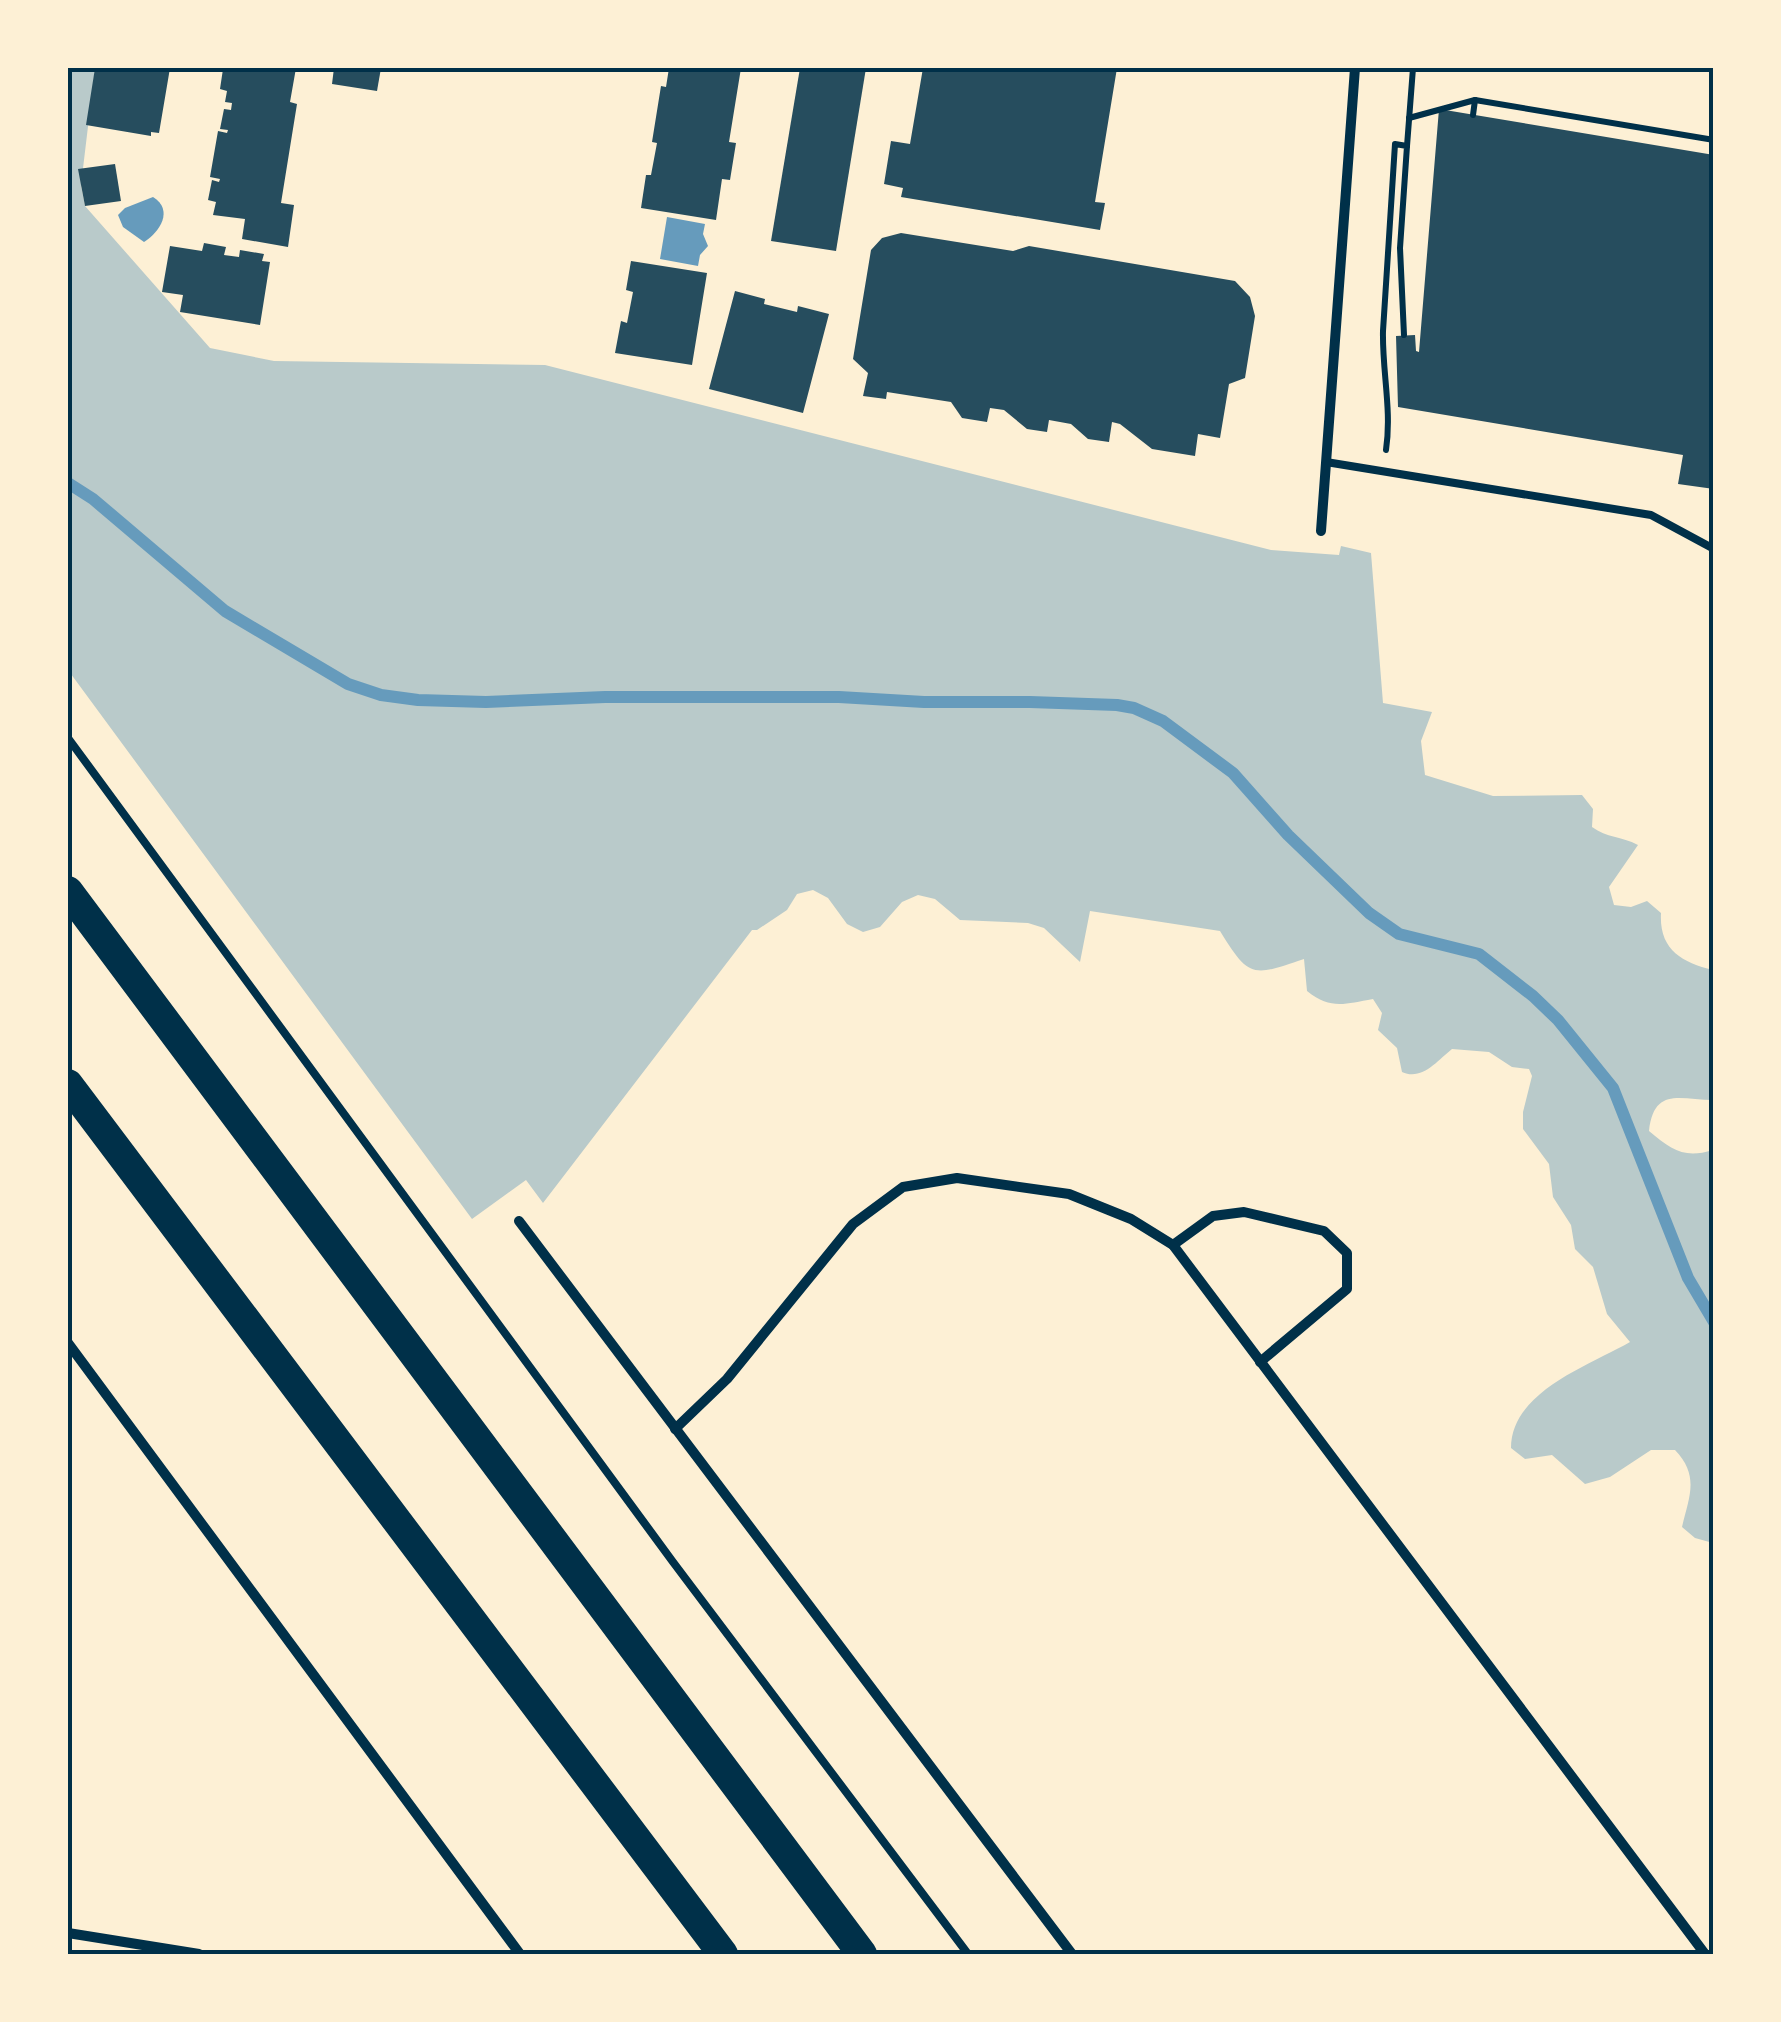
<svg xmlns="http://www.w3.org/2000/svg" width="1781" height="2022" font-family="'Fira Sans',sans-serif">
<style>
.green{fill:#b9caca}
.water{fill:#669bbc}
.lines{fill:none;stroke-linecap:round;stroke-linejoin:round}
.stream{stroke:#669bbc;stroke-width:12}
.building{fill:#264d5e}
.path{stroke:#003049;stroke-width:6}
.service{stroke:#003049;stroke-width:8}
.minor{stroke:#003049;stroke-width:10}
.motorway{stroke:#003049;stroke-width:30}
.neatline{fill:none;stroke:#003049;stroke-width:4}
</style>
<rect width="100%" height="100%" fill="#fdf0d5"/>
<!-- green -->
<path class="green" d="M68 68H95L81 185 85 206 210 348 274 361 545 365 1271 550 1339 555 1341 546 1371 553 1383 703 1432 712 1421 741 1425 775 1493 796 1582 795 1593 809 1592 827C1607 838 1621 836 1638 845L1609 887 1614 905 1631 907 1647 901 1661 913C1659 949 1681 962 1713 970V1100C1681 1100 1654 1086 1649 1131 1672 1150 1684 1159 1713 1150V1543L1695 1538 1682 1527C1689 1497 1700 1476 1675 1450H1651L1610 1477 1585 1484 1552 1455 1525 1459 1511 1448C1511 1392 1588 1366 1630 1342L1607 1314 1593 1267 1575 1249 1571 1225 1553 1197 1549 1164 1523 1129V1112L1532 1076 1529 1069 1512 1067 1489 1052 1452 1049C1437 1061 1422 1081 1402 1072L1397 1048 1378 1030 1382 1013 1373 999C1344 1004 1331 1010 1307 991L1304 959C1252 977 1249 978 1220 931L1090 911 1080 962 1044 928 1028 923 960 920 935 899 918 895 902 902 880 927 863 932 847 924 828 898 813 890 797 894 787 910 757 930H752L543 1203 526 1180 472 1219 68 670Z"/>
<!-- water -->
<g class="water">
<path d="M153 197C174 210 160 232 144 242L123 227 118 215 125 208Z"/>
<path d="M667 217 705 224 703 234 708 246 700 255 698 266 660 259Z"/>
</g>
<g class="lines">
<!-- stream -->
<path class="stream" d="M68 483 93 499 225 611 348 684 381 695 418 700 486 702 605 697H839L924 702H1030L1117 705 1134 708 1163 721 1233 773 1288 835 1369 913 1399 934 1479 954 1533 996 1558 1020 1613 1088 1688 1278 1714 1322"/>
</g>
<!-- building -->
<g class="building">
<path d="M95 68H170L159 133 151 132V136L86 125Z"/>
<path d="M231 68H296L290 102 297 104 281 203 294 205 288 247 242 239 245 219 213 215 216 202 208 200 212 180 219 182 220 179 210 177 218 131 227 133 228 130 220 129 224 109 231 110 232 103 225 102 227 91 220 89 223 69 231 71Z"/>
<path d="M334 68H381L377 91 332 84Z"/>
<path d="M669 68H741L729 142 736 143 730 180 722 179 716 220 641 208 646 175H651L657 143 652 142 661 86 666 87Z"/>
<path d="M800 68H866L836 251 771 241Z"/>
<path d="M923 68H1117L1095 202 1105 203 1100 230 901 197 903 188 884 184 891 141 910 144Z"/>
<path d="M1439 109 1714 155V489L1678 484 1683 455 1398 407 1396 336 1415 335 1416 351 1419 352Z"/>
<path d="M115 164 121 201 85 206 78 169Z"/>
<path d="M901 233 1013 251 1029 246 1235 281 1250 297 1255 316 1245 378 1229 384 1220 438 1198 434 1195 456 1152 449 1120 424 1112 422 1109 442 1088 439 1071 424 1049 420 1047 432 1027 429 1004 410 990 408 987 422 962 418 951 402 887 392 886 399 863 396 868 373 853 359 871 250 882 238Z"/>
<path d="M204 243 226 247 224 255 239 257 240 250 264 254 262 261 270 262 260 325 180 312 183 295 162 292 170 246 202 251Z"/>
<path d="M631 261 707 273 692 365 615 353 621 321 627 323 633 292 626 290Z"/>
<path d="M735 291 765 299 764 304 797 312 798 306 829 314 803 413 709 389Z"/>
</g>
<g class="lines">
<!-- path -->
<g class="path">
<path d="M1473 115 1475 100"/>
<path d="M1409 118 1475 100 1714 140"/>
<path d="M1407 146 1413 68"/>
<path d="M1386 450C1392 410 1382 371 1383 331L1395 144 1407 146 1400 248 1404 335"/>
</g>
<!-- service -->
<g class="service">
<path d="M1326 462 1651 515 1714 549"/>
<path d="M68 738 673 1562 968 1954"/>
</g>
<!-- minor -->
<g class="minor">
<path d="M1321 531 1355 68"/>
<path d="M519 1221 1072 1954"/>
<path d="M1173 1245 1213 1216 1244 1212 1324 1231 1347 1253V1289L1260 1362"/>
<path d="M68 1343 520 1954"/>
<path d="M675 1429 727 1379 853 1224 903 1187 957 1178 1069 1194 1131 1219 1173 1245 1705 1954"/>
<path d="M68 1933 199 1954"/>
</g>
<!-- motorway -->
<g class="motorway">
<path d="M68 891 862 1954"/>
<path d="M68 1084 723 1954"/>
</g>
</g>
<!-- border -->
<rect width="1781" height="2022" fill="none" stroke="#fdf0d5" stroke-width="140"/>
<rect x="70" y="70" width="1641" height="1882" class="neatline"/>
</svg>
